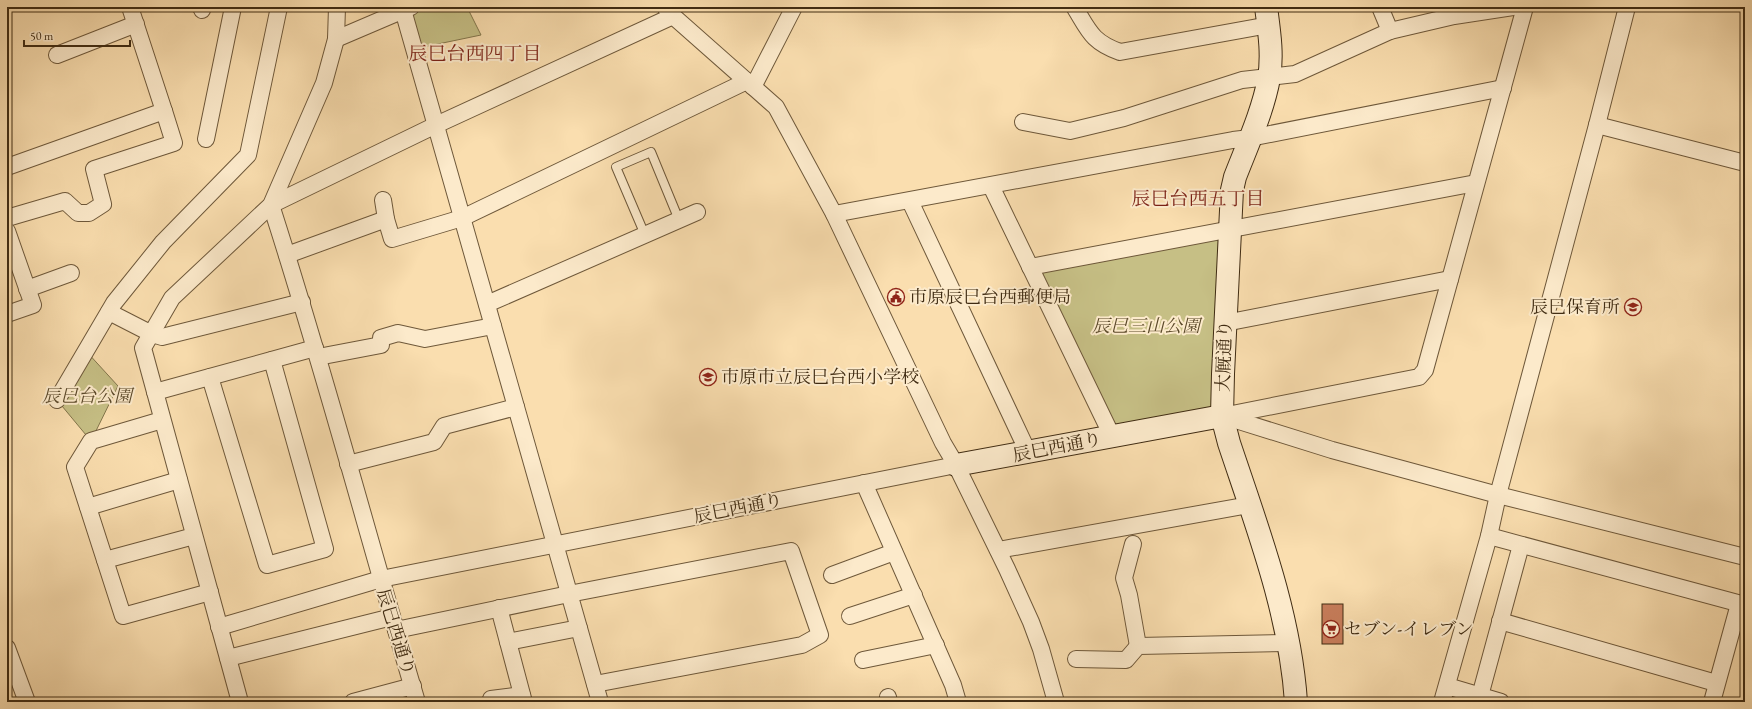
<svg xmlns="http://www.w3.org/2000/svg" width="1752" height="709" font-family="'EB Garamond','Noto Serif JP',serif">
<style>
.green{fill:#c6bf85;stroke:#83764c}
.building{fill:#c87d5b;stroke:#402c13}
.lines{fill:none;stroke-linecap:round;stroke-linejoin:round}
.lane-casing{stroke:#6e583a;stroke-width:10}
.street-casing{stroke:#6e583a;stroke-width:18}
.secondary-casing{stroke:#402c13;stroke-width:24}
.lane{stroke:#fceacb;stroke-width:8}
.street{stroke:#fceacb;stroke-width:16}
.secondary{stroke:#fceacb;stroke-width:22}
.labels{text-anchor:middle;stroke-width:4;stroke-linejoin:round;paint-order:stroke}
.poi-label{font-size:18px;fill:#402c13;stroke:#fceacb;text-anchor:start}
.park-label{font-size:18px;font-style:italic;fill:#5b492a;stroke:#fceacb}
.street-label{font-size:18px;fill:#402c13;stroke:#fceacb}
.neighbourhood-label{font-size:19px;fill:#7a1f14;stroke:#fceacb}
</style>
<rect width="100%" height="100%" fill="#fadeaf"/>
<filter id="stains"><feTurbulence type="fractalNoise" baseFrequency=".005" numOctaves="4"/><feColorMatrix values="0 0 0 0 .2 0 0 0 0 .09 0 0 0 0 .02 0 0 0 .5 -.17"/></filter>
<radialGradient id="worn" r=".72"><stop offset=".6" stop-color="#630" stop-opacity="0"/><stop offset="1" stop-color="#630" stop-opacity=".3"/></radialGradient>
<!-- green -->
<g class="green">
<path d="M411 7H467L481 35 414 49Z"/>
<path d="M1229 229 1222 416 1112 436 1030 267Z"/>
<path d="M86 351 118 386 91 441 57 400Z"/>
</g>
<!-- building -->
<rect class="building" x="1322" y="604" width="21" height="40"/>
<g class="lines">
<!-- lane casing -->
<g class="lane-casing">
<path id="lane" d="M645 235 616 167 651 152 679 220"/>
</g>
<!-- street casing -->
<g class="street-casing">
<g id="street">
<path d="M201 7 202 10"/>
<path d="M665 7 673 16 776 107 834 214 943 443 956 465 1007 569 1031 622 1041 649 1056 702"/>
<path d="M1380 7 1390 31"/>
<path d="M1075 8C1089 31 1092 42 1120 52L1269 25"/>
<path d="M403 10 600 702"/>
<path d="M336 39 411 7"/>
<path d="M57 55 136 24"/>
<path d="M753 87 794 7"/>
<path d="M1023 122 1070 131 1124 118 1242 80 1295 74 1390 31 1454 16 1513 7"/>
<path d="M1597 125 1745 163"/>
<path d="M206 139 233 7"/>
<path d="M7 167 164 111 130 7"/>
<path d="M991 186 1112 436"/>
<path d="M383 200 386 219 392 239 462 218 747 81"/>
<path d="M910 201 1028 452"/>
<path d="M834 214 1233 140 1250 138 1503 88"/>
<path d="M7 218 65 201 78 213H89L103 204 94 169 174 143 164 111"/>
<path d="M7 231 33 305 7 314"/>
<path d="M287 255 386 219"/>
<path d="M1030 267 1476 183"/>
<path d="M27 289 71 273"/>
<path d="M487 304 697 212"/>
<path d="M109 312 152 334 162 337 302 302"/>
<path d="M1225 323 1450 279"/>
<path d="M318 357 381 345V338L398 333 425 339 493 326"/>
<path d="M210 377 267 565 325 549 272 360"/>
<path d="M155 392 315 348"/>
<path d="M57 400 114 303 163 242 248 155 279 7"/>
<path d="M1222 416 1419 377 1425 370 1525 7"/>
<path d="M1223 416 1332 450 1498 495 1745 557"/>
<path d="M162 420 91 441 75 467 123 616 210 592"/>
<path d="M348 464 434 442 444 426 516 407"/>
<path d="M864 483 953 685 958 702"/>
<path d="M88 507 179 480"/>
<path d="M1489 536 1745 605"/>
<path d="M1133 544 1124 578 1129 595 1138 646"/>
<path d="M998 550 1249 505"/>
<path d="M105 560 194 536"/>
<path d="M832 575 894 552"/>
<path d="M499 608 524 702"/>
<path d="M850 616 914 595"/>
<path d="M1500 621 1716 683"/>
<path d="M219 627 381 579 956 465"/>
<path d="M396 630 569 594 791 551 820 635 802 645 595 684"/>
<path d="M508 642 579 628"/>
<path d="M7 648 27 702"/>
<path d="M228 658 392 617"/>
<path d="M1076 659 1126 660 1138 646 1288 643"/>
<path d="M863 660 936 645"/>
<path d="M1447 686 1501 702"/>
<path d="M1480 696 1521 545"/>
<path d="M888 697 889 702"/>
<path d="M240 702 143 348 172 298 271 205 324 83 336 39 337 7"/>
<path d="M353 702 413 686"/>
<path d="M417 702C368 537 324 369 271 205L436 125 673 16"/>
<path d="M490 702 491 699 522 695"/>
<path d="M1442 702 1489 536 1498 495 1597 125 1627 7"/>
<path d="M1712 702 1739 604"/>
</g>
</g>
<!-- secondary casing -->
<g class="secondary-casing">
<g id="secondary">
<path d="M1266 7C1269 30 1273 54 1269 78 1263 111 1247 146 1235 177L1232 190 1223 374 1222 416 1229 443C1257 527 1290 613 1296 702"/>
<path d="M956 465 1222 416"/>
</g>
</g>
<!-- lane -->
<use href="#lane" class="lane"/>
<!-- street -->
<use href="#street" class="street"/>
<!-- secondary -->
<use href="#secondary" class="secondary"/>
</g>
<!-- icons -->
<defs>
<g id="civic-ring" transform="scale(0.9)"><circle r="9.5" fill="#fceacb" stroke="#8f2418" stroke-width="1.5"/><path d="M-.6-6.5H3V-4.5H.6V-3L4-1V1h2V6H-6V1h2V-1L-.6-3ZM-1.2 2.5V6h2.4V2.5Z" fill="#8f2418"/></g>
<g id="school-ring" transform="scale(0.9)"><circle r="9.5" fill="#fceacb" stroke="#8f2418" stroke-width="1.5"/><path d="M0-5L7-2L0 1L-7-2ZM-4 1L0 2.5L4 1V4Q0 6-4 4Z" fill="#8f2418"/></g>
<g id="supermarket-ring" transform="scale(0.9)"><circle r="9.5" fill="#fceacb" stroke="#8f2418" stroke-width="1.5"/><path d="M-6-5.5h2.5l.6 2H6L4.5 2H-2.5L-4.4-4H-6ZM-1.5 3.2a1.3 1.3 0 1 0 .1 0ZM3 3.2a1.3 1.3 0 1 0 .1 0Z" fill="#8f2418"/></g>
</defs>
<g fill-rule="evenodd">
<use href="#civic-ring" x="896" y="297"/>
<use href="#school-ring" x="1633" y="307"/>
<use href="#school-ring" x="708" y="377"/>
<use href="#supermarket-ring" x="1331" y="629"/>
</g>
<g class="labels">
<!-- poi labels -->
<g class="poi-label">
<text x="909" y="303">市原辰巳台西郵便局</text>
<text x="1620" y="313" text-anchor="end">辰巳保育所</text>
<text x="721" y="383">市原市立辰巳台西小学校</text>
<text x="1344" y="635">セブン-イレブン</text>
</g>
<!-- park labels -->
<g class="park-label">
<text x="1146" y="332">辰巳三山公園</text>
<text x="87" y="402">辰巳台公園</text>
</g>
<!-- street labels -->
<g class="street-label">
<text transform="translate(1224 356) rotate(-88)" y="6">大厩通り</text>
<text transform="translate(1057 447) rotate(-11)" y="6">辰巳西通り</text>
<text transform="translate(738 508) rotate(-11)" y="6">辰巳西通り</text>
<text transform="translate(396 632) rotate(73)" y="6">辰巳西通り</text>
</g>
<!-- neighbourhood labels -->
<g class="neighbourhood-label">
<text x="475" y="60">辰巳台西四丁目</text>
<text x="1198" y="205">辰巳台西五丁目</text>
</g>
</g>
<!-- margin -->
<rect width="1752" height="709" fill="none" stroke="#fadeaf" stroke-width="24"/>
<rect x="8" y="8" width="1736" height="693" fill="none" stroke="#402c13" stroke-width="2"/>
<rect x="12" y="12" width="1728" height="685" fill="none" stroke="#402c13"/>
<!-- scale -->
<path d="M24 40v6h106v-6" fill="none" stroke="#402c13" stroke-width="2"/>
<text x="30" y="40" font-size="12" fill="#402c13" stroke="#fceacb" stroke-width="3" paint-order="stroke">50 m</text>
<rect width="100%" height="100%" filter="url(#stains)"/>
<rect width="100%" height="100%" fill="url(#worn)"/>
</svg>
